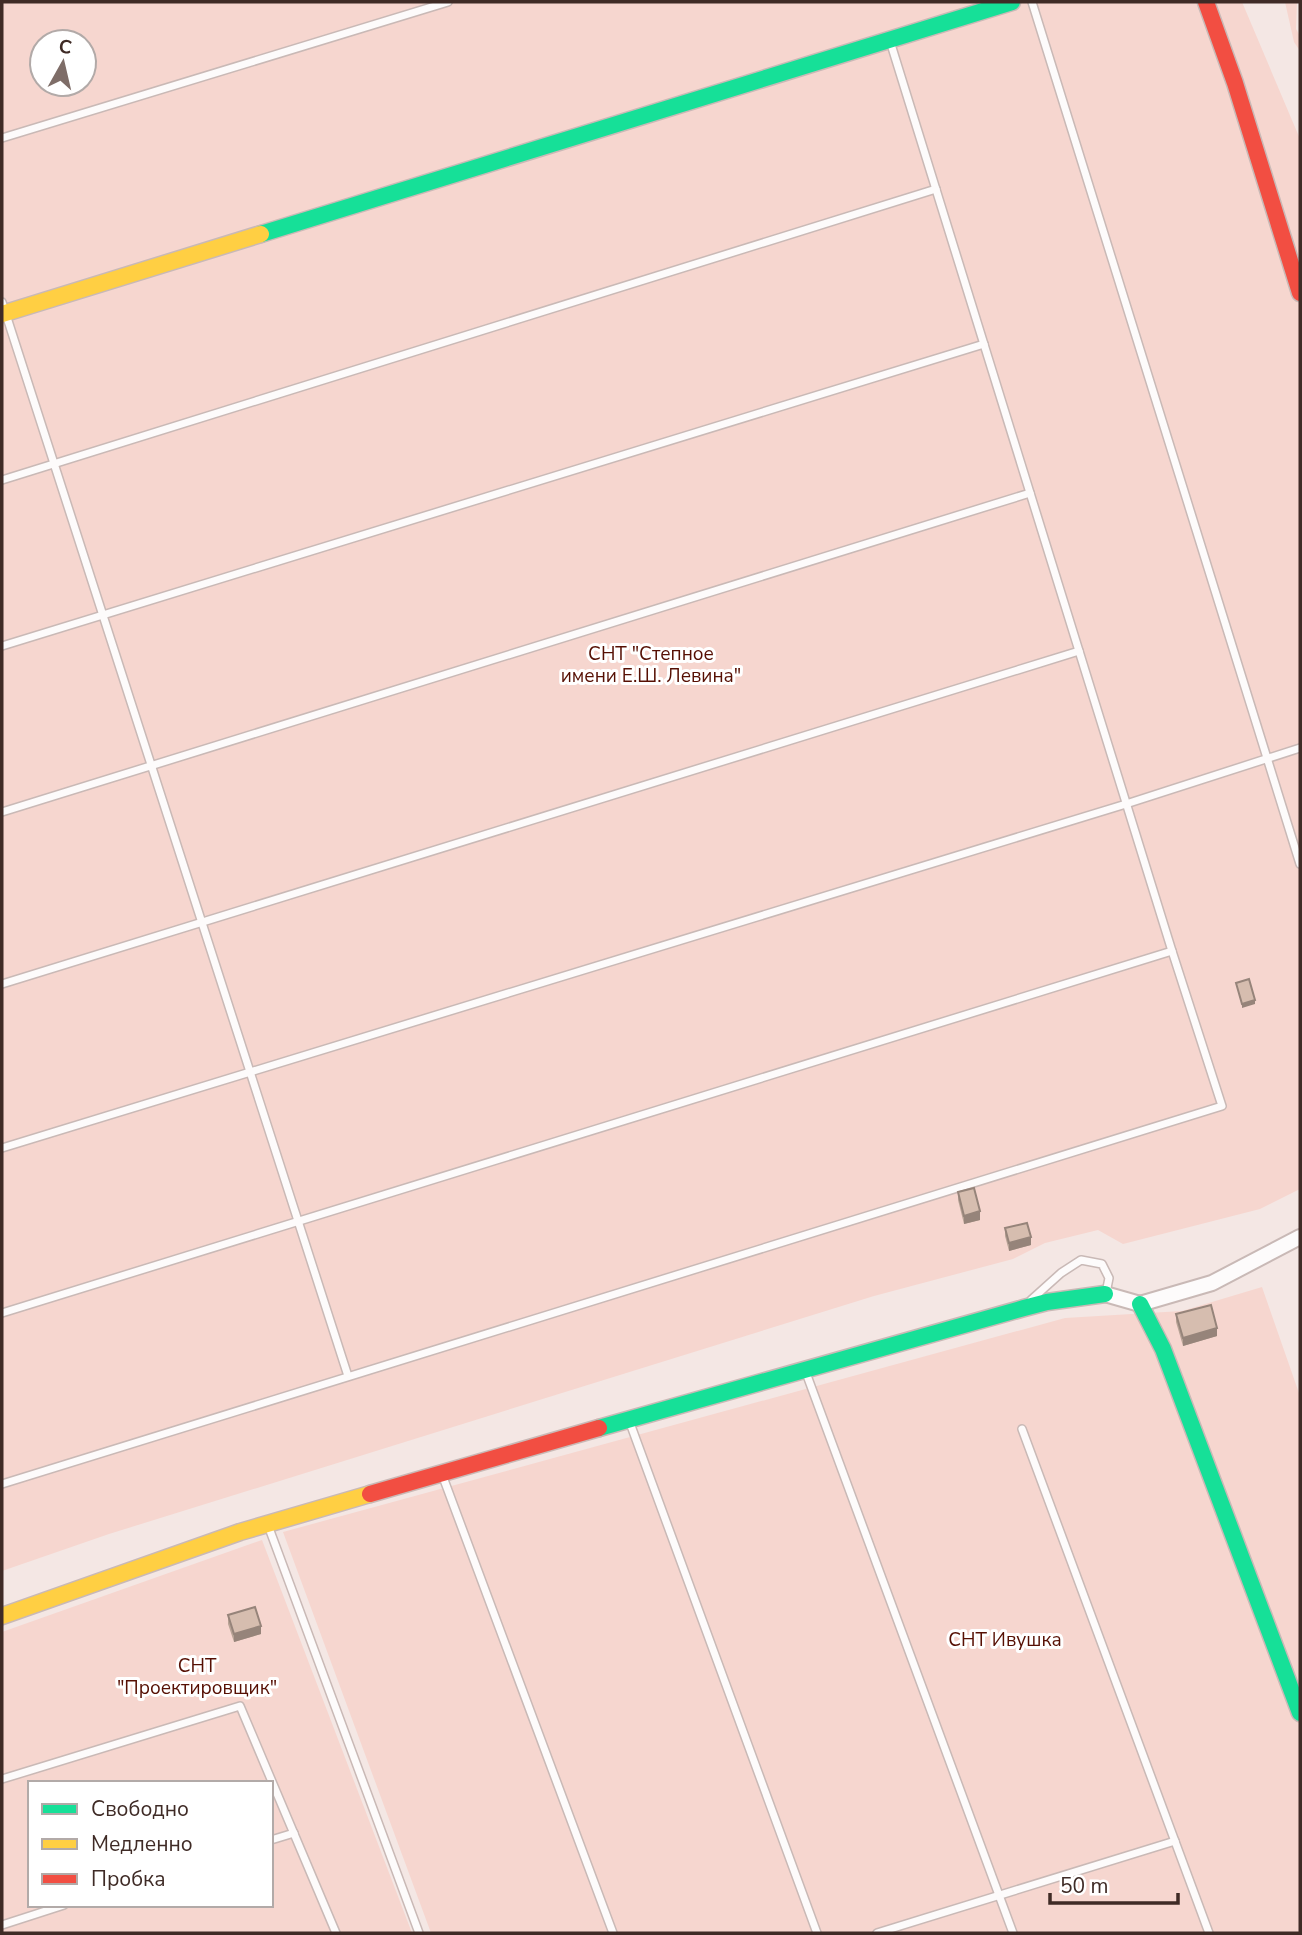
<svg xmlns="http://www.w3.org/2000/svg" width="1302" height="1935" font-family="'Nunito Sans',sans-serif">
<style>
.green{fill:#f6d6cf;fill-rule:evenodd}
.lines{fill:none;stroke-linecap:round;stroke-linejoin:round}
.lane-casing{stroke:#c9b9b6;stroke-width:10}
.street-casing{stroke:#c9b9b6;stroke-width:18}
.fast-casing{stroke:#c9b9b6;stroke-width:19}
.slow-casing{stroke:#c9b9b6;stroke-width:19}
.jam-casing{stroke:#c9b9b6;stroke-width:19}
.lane{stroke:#fdfbfb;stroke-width:7}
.street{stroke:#fdfbfb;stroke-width:14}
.fast{stroke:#16e098;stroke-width:16}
.slow{stroke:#ffcf43;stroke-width:16}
.jam{stroke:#f24e42;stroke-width:16}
.wall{fill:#b8a396}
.shaded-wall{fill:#96847a}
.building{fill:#d6bdaf;stroke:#96847a;stroke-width:2}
.labels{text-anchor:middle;stroke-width:6;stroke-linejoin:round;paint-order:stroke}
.park-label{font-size:19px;fill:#560f03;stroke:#fff}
</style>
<rect width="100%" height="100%" fill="#f4e7e4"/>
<!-- green -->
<g class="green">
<path d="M2 2H1242L1300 139V1189L1260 1209 1123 1244 1098 1230 1045 1243 1013 1259 874 1296 109 1534 2 1571ZM42 42H84V84H42Z"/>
<path d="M1285 2H1297L1296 29 1300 36V51L1294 42Z"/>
<path d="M1262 1287 1300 1396V1933H431L283 1532 1065 1318 1182 1311Z"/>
<path d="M262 1540 412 1933H2V1632ZM30 1783H271V1905H30Z"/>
</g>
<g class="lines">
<!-- lane casing -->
<g class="lane-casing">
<g id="lane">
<path d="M1032 2 1300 864"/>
<path d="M2 138 448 2"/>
<path d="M2 302 348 1376"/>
<path d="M2 480 936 189"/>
<path d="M2 646 984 344"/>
<path d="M2 812 1030 493"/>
<path d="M2 984 1079 651"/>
<path d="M2 1148 1126 804 1300 748"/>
<path d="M1031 1300 1061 1273 1081 1260 1102 1264 1109 1278 1106 1293"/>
<path d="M2 1313 1172 951"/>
<path d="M805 1370 1013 1933"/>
<path d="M630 1423 817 1933"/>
<path d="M1022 1429 1209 1933"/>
<path d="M443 1477 613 1933"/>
<path d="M2 1484 1222 1106 1172 951 890 41"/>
<path d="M269 1528 419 1933"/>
<path d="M2 1779 240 1706 336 1933"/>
<path d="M271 1840 294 1833"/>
<path d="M2 1925 64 1905"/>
<path d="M877 1933 1175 1841"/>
</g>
</g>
<!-- street casing -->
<g class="street-casing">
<path id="street" d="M1105 1294 1140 1304 1212 1283 1300 1237"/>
</g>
<!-- fast casing -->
<g class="fast-casing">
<g id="fast">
<path d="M261 234 1012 2"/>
<path d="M1140 1304 1163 1349 1300 1713"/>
<path d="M599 1428 1024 1308 1047 1302 1105 1294"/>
</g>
</g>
<!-- slow casing -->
<g class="slow-casing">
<g id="slow">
<path d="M2 314 261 234"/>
<path d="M2 1616 240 1532 370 1494"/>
</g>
</g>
<!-- jam casing -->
<g class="jam-casing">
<g id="jam">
<path d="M1206 2 1235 83 1300 293"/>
<path d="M370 1494 599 1428"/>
</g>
</g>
<!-- lane -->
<use href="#lane" class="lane"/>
<!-- street -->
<use href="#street" class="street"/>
<!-- fast -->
<use href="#fast" class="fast"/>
<!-- slow -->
<use href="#slow" class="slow"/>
<!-- jam -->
<use href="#jam" class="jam"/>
</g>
<!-- wall -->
<g class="wall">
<path d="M958 1192 980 1220 964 1224 958 1200Z"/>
<path d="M1005 1228 1031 1245 1009 1251 1005 1236Z"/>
<path d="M1176 1314 1217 1336 1183 1346 1176 1322Z"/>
<path d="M228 1615 261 1634 234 1642 228 1624Z"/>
</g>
<!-- shaded-wall -->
<g class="shaded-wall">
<path d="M1255 1000V1004L1242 1008V1004Z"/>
<path d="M980 1211V1220L964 1224V1216Z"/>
<path d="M1031 1237V1245L1009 1251V1243Z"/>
<path d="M1217 1328V1336L1183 1346V1338Z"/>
<path d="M261 1626V1634L234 1642V1634Z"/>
</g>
<!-- building -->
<g class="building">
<path d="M1249 979 1255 1000 1242 1004 1236 983Z"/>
<path d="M974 1188 980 1211 964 1216 958 1192Z"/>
<path d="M1027 1223 1031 1237 1009 1243 1005 1228Z"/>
<path d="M1211 1305 1217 1328 1183 1338 1176 1314Z"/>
<path d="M255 1607 261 1626 234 1634 228 1615Z"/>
</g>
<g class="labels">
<!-- park labels -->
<g class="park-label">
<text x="651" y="660">СНТ "Степное<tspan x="651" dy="22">имени Е.Ш. Левина"</tspan></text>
<text x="1005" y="1646">СНТ Ивушка</text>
<text x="197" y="1672">СНТ<tspan x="197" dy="22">"Проектировщик"</tspan></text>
</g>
</g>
<!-- border -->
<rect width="1302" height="1935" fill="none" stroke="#3f2b26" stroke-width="7"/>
<!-- legend -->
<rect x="28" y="1781" width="245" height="126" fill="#ffffff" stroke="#b2aaa8" stroke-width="2"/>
<rect x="42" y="1804" width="35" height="10" fill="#16e098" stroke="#b2aaa8" stroke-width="2"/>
<text x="91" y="1816" font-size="21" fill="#3f2b26">Свободно</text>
<rect x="42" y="1839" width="35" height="10" fill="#ffcf43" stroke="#b2aaa8" stroke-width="2"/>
<text x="91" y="1851" font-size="21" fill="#3f2b26">Медленно</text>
<rect x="42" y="1874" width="35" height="10" fill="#f24e42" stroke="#b2aaa8" stroke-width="2"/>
<text x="91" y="1886" font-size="21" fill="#3f2b26">Пробка</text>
<!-- north arrow -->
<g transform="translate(63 63) rotate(8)"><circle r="33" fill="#ffffff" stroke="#b2aaa8" stroke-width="2"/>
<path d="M0-5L12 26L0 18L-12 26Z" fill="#7e6d68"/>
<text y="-10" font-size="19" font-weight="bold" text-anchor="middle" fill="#3f2b26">С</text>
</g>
<!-- scale -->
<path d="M1050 1893v10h128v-10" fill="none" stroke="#3f2b26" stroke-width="3.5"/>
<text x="1060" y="1893" font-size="21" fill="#3f2b26" stroke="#ffffff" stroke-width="5" paint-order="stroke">50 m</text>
</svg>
